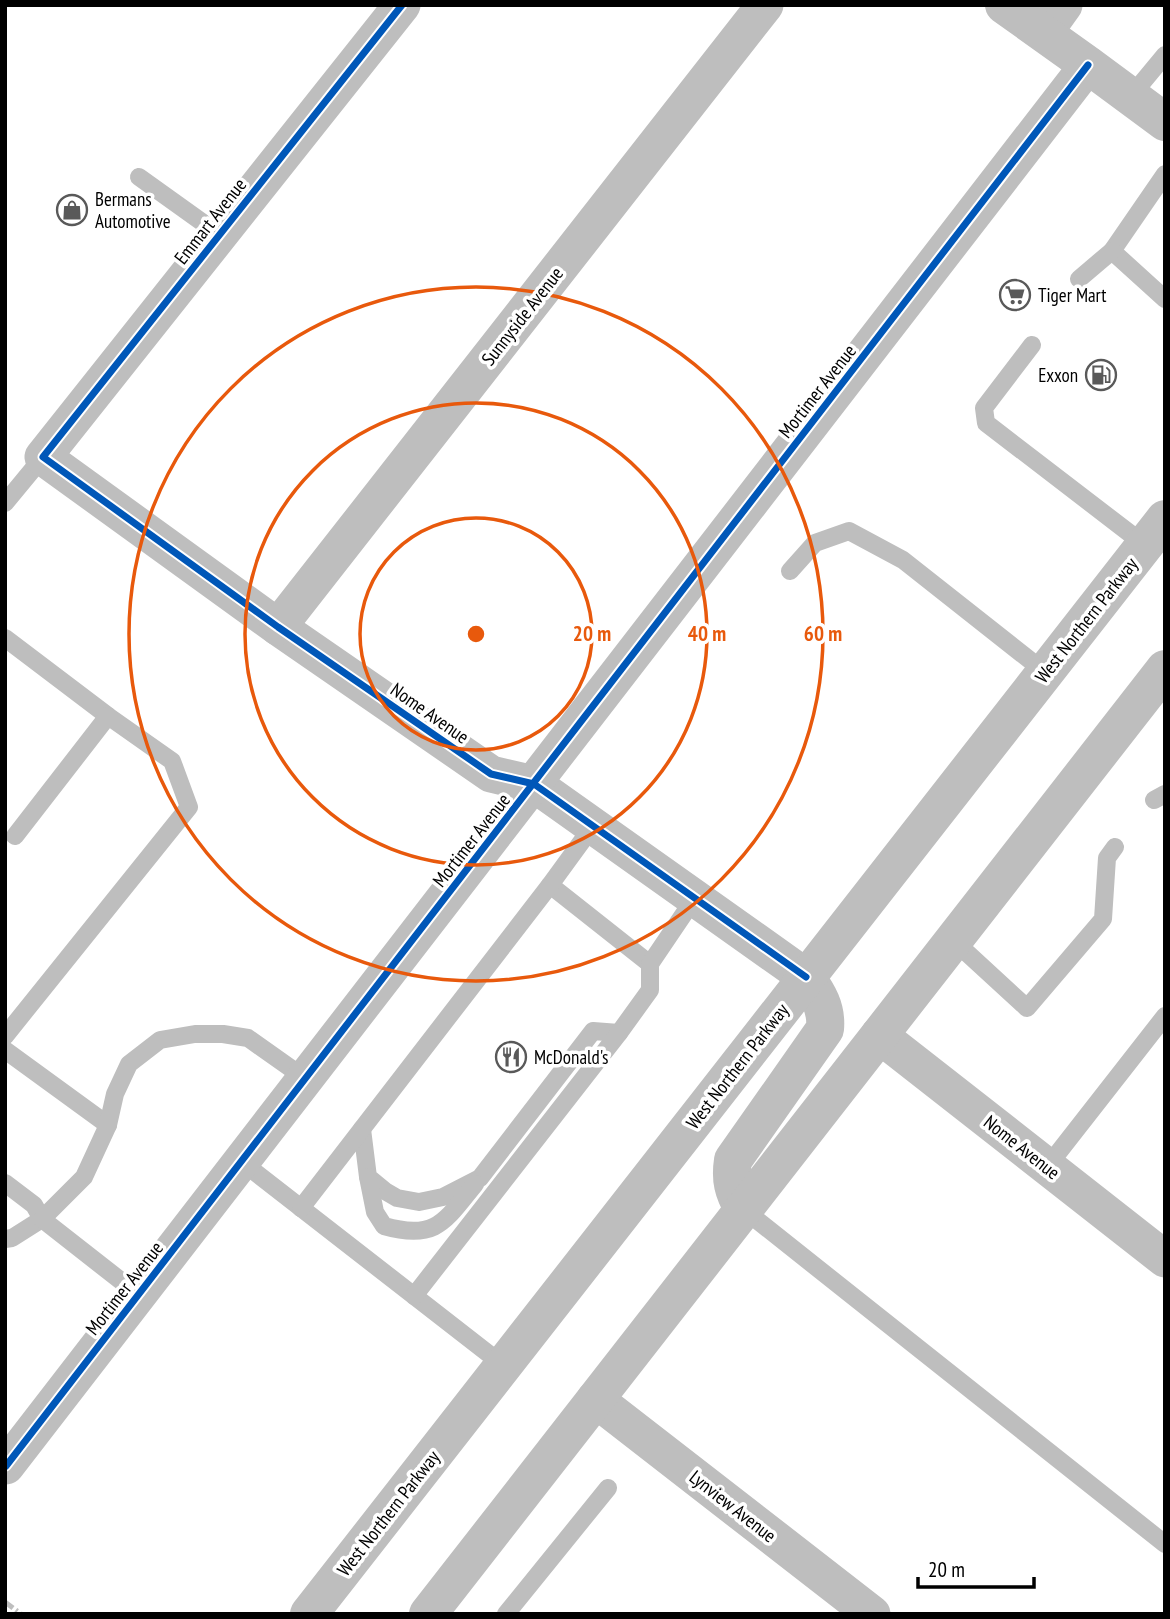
<svg xmlns="http://www.w3.org/2000/svg" width="1170" height="1619" font-family="'PT Sans Narrow',sans-serif">
<style>
.lines{fill:none;stroke-linecap:round;stroke-linejoin:round}
.lane{stroke:#bebebe;stroke-width:18}
.street{stroke:#bebebe;stroke-width:37}
.primary{stroke:#bebebe;stroke-width:38}
.rail{stroke:#bebebe;stroke-width:5;stroke-dasharray:10 3.5 2 3.5;stroke-linecap:butt}
.cycleway-casing{stroke:#fff;stroke-width:11}
.cycleway{stroke:#0057b8;stroke-width:7}
.ring{fill:none;stroke:#e8590c;stroke-width:3.5}
.labels{text-anchor:middle;stroke-width:7;stroke-linejoin:round;paint-order:stroke}
.poi-label{font-size:19px;fill:#000;stroke:#fff;text-anchor:start}
.street-label{font-size:19px;fill:#000;stroke:#fff}
.centre{fill:#e8590c;stroke:#fff;stroke-width:3.5}
.ring-label{font-size:21px;text-anchor:middle;font-weight:bold;fill:#e8590c;stroke:#fff;stroke-width:7;stroke-linejoin:round;paint-order:stroke}
</style>
<rect width="100%" height="100%" fill="#fff"/>
<g class="lines">
<!-- lane -->
<g class="lane">
<path d="M1131 96 1165 55"/>
<path d="M1165 174 1112 251 1165 299"/>
<path d="M139 177 220 235"/>
<path d="M1079 279 1112 251"/>
<path d="M1032 345 984 408 986 423 1145 545"/>
<path d="M5 503 43 457"/>
<path d="M790 571 815 543 849 531 903 560 1045 672"/>
<path d="M5 638 108 716"/>
<path d="M1154 800 1165 794"/>
<path d="M550 885 650 964"/>
<path d="M953 940 1027 1008 1103 919 1107 858 1115 847"/>
<path d="M5 1036 189 807 172 761 108 716 15 836"/>
<path d="M5 1050 108 1125"/>
<path d="M362 1129 368 1177 385 1191 397 1198 419 1202 443 1197 480 1178 593 1031 619 1033"/>
<path d="M242 1162 503 1365"/>
<path d="M1047 1167 1165 1016"/>
<path d="M368 1177 375 1212 384 1226C436 1241 445 1221 475 1184"/>
<path d="M5 1183 34 1205 42 1219 12 1238 5 1239"/>
<path d="M301 1208 550 885 593 826"/>
<path d="M743 1209 1165 1544"/>
<path d="M139 1295 42 1219 84 1177 108 1125 115 1094 129 1064 160 1040 195 1034H223L248 1038 306 1079"/>
<path d="M414 1296 619 1033 650 990V964L694 899"/>
<path d="M506 1614 608 1488"/>
</g>
<!-- street -->
<g class="street">
<path d="M402 5 43 457 278 627 491 774 534 784 806 977"/>
<path d="M1044 33 1064 5"/>
<path d="M278 627 765 5"/>
<path d="M879 1035 1165 1259"/>
<path d="M595 1399 872 1614"/>
<path d="M6 1466 1088 65"/>
</g>
<!-- primary -->
<g class="primary">
<path d="M1004 5 1088 65 1165 122"/>
<path d="M743 1209C733 1191 730 1180 733 1160L825 1029C827 1008 818 994 806 977"/>
<path d="M309 1614 1165 519"/>
<path d="M428 1614 1165 669"/>
</g>
<!-- rail -->
<path class="rail" d="M5 1602 21 1614"/>
<!-- cycleway casing -->
<g class="cycleway-casing">
<g id="cycleway">
<path d="M402 5 43 457 278 627 491 774 534 784 806 977"/>
<path d="M6 1466 1088 65"/>
</g>
</g>
<!-- cycleway -->
<use href="#cycleway" class="cycleway"/>
</g>
<!-- distance rings -->
<g class="ring">
<circle cx="476" cy="634" r="116"/>
<circle cx="476" cy="634" r="231"/>
<circle cx="476" cy="634" r="347"/>
</g>
<!-- icons -->
<defs>
<g id="shop-ring" transform="scale(1.575)"><circle r="9.5" fill="#fff" stroke="#595959" stroke-width="1.5"/><path d="M-5-2.5h2.3a2.7 3.5 0 0 1 5.4 0H5L5.5 6h-11ZM-1.5-2.5h3a1.5 2.3 0 0 0-3 0Z" fill="#595959"/></g>
<g id="supermarket-ring" transform="scale(1.575)"><circle r="9.5" fill="#fff" stroke="#595959" stroke-width="1.5"/><path d="M-6-5.5h2.5l.6 2H6L4.5 2H-2.5L-4.4-4H-6ZM-1.5 3.2a1.3 1.3 0 1 0 .1 0ZM3 3.2a1.3 1.3 0 1 0 .1 0Z" fill="#595959"/></g>
<g id="fuel-ring" transform="scale(1.575)"><circle r="9.5" fill="#fff" stroke="#595959" stroke-width="1.5"/><path d="M-5.5-6h7V0h2V4h1.3V-2.5L3-4.5l.8-.8L6-3V5H2.5V1h-1V6h-7ZM-4.2-4.7v3.2H.2V-4.7Z" fill="#595959"/></g>
<g id="restaurant-ring" transform="scale(1.575)"><circle r="9.5" fill="#fff" stroke="#595959" stroke-width="1.5"/><path d="M-5-6h1v4h1v-4h1v4h1v-4h1v5L-1.5 .5V6h-2V.5L-5-1ZM5-6V6H3V1.5H1.5Q1.5-4 5-6Z" fill="#595959"/></g>
</defs>
<g fill-rule="evenodd">
<use href="#shop-ring" x="72" y="210"/>
<use href="#supermarket-ring" x="1015" y="295"/>
<use href="#fuel-ring" x="1101" y="375"/>
<use href="#restaurant-ring" x="511" y="1057"/>
</g>
<g class="labels">
<!-- poi labels -->
<g class="poi-label">
<text x="95" y="206">Bermans<tspan x="95" dy="22">Automotive</tspan></text>
<text x="1038" y="302">Tiger Mart</text>
<text x="1078" y="382" text-anchor="end">Exxon</text>
<text x="534" y="1064">McDonald's</text>
</g>
<!-- street labels -->
<g class="street-label">
<text transform="translate(210 221) rotate(-52)" y="7">Emmart Avenue</text>
<text transform="translate(522 316) rotate(-52)" y="7">Sunnyside Avenue</text>
<text transform="translate(817 391) rotate(-52)" y="7">Mortimer Avenue</text>
<text transform="translate(1086 620) rotate(-52)" y="7">West Northern Parkway</text>
<text transform="translate(430 713) rotate(35)" y="7">Nome Avenue</text>
<text transform="translate(471 840) rotate(-52)" y="7">Mortimer Avenue</text>
<text transform="translate(737 1066) rotate(-52)" y="7">West Northern Parkway</text>
<text transform="translate(1022 1147) rotate(38)" y="7">Nome Avenue</text>
<text transform="translate(124 1288) rotate(-52)" y="7">Mortimer Avenue</text>
<text transform="translate(733 1506) rotate(38)" y="7">Lynview Avenue</text>
<text transform="translate(388 1513) rotate(-52)" y="7">West Northern Parkway</text>
</g>
</g>
<circle cx="476" cy="634" r="10" class="centre"/>
<g class="ring-label">
<text x="592" y="641">20 m</text>
<text x="707" y="641">40 m</text>
<text x="823" y="641">60 m</text>
</g>
<!-- border -->
<rect width="1170" height="1619" fill="none" stroke="#000000" stroke-width="14"/>
<!-- scale -->
<path d="M918 1577v10h116v-10" fill="none" stroke="#000000" stroke-width="3.5"/>
<text x="928" y="1577" font-size="21" fill="#000000" stroke="#ffffff" stroke-width="5" paint-order="stroke">20 m</text>
</svg>
